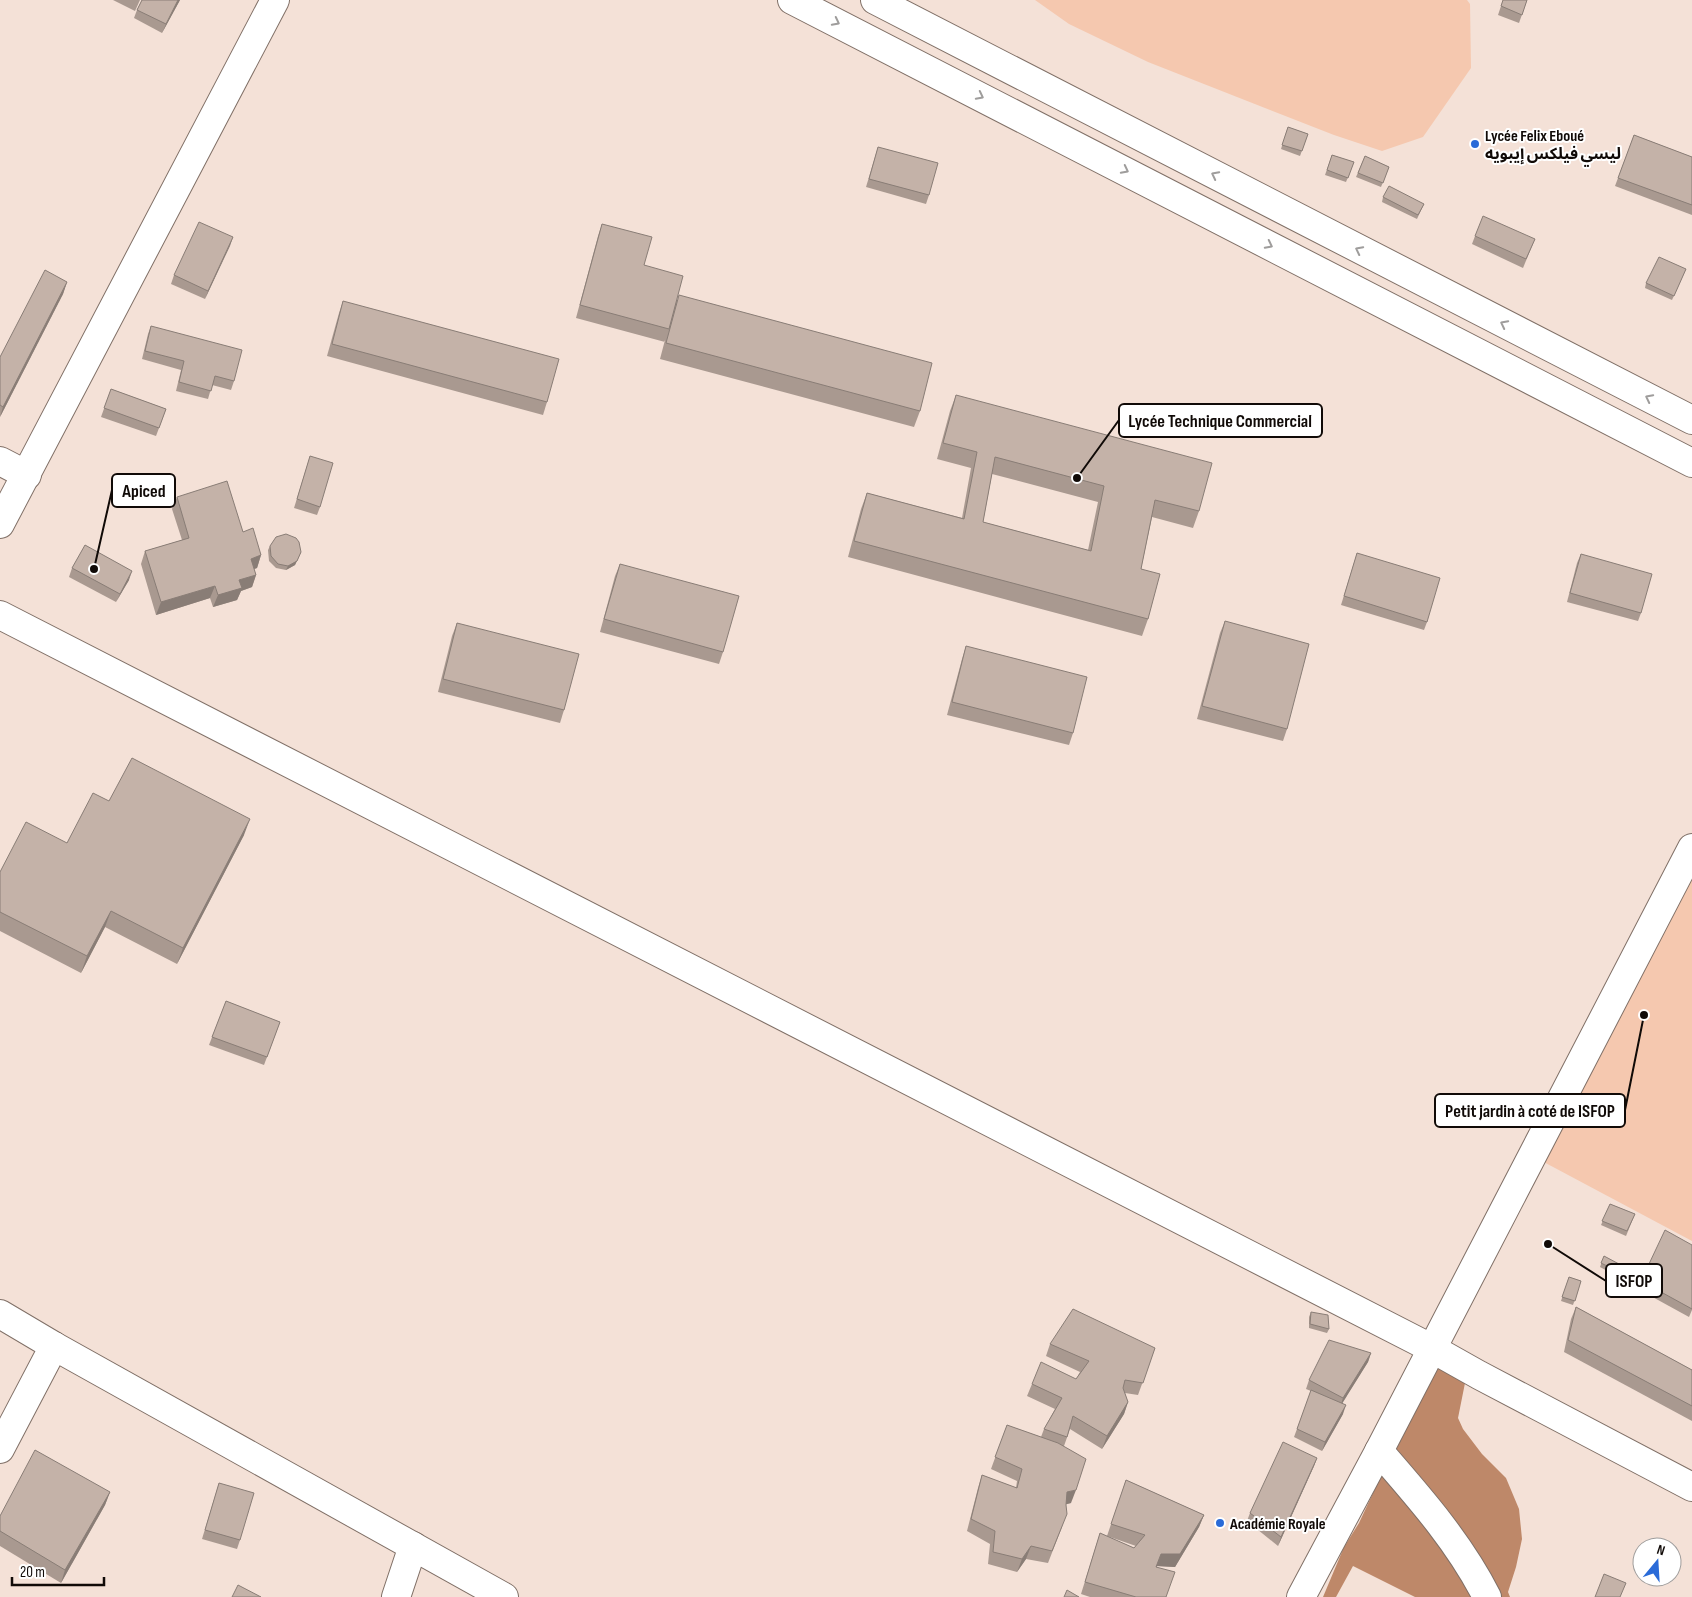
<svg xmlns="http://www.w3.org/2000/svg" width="1692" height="1597" font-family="'Sofia Sans Condensed','Noto Sans Arabic',sans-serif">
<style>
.green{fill:#f5c8af}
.water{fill:#be8869}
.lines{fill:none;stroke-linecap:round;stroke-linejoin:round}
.minor-casing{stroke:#807067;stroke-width:30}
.major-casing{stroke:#807067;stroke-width:30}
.minor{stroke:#fff;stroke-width:28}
.major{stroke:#fff;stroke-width:28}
.wall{fill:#a99990;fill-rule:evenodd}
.shaded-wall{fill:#897d76}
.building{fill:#c4b2a8;stroke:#897d76;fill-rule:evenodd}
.oneway{stroke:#9f9d9c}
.poi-dot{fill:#2a6bd8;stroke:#fff;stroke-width:2}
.labels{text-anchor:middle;stroke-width:4;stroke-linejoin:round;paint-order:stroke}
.poi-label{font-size:16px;font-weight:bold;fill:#100a07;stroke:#fff;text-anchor:start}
.leader{fill:none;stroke:#100a07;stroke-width:2}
.callout-dot{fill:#100a07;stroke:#fff;stroke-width:2}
.callout{fill:#fff;stroke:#100a07;stroke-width:2}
.callout-label{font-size:18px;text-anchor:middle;font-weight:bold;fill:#100a07}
</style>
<rect width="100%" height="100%" fill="#f4e1d7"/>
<!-- green -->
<g class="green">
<path d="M1035 0H1467L1470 4 1471 68 1423 137 1382 151 1334 135 1148 62 1069 24Z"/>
<path d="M1674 870 1692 879V1241L1523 1151Z"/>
</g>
<!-- water -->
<path class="water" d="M1437 1366 1465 1383 1458 1418 1463 1429 1482 1454 1506 1478 1519 1509 1522 1539 1516 1567 1508 1592 1510 1597H1415L1353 1566 1336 1597H1323L1344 1547 1359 1523 1396 1444 1412 1418 1423 1391Z"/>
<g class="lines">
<!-- minor casing -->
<g class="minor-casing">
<g id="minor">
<path d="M0 461 27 475"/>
<path d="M0 524 275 0"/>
<path d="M0 615 1431 1348 1479 1375 1692 1487"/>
<path d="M0 1314 54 1346 504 1597"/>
<path d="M0 1449 54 1346"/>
<path d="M1379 1451C1419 1497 1459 1542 1487 1597"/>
<path d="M396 1597 413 1546"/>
<path d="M1301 1597 1379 1451 1692 848"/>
</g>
</g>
<!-- major casing -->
<g class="major-casing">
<g id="major">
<path d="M792 0 1692 463"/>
<path d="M875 0 1692 420"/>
</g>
</g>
<!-- minor -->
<use href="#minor" class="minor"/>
<!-- major -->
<use href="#major" class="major"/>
</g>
<!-- wall -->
<g class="wall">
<path d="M113 0H140L135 11Z"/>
<path d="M142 0H180L162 33 134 18 137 10Z"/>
<path d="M1503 0H1527L1519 23 1498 15Z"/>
<path d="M1288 127 1308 134 1300 156 1281 149Z"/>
<path d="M1634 135 1692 157V215L1615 186Z"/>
<path d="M878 147 929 195 926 204 866 187Z"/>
<path d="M1332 155 1354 162 1346 182 1325 175Z"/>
<path d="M1365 156 1389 167 1381 187 1356 177Z"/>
<path d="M1383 197 1424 204 1417 219 1382 202Z"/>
<path d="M602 224 644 265 677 301 920 411 914 427 660 359 665 340V342L576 318 598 236Z"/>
<path d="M1475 236 1535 239 1523 268 1472 244Z"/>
<path d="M233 237 205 299 171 284 174 275Z"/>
<path d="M1686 269 1672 300 1645 288 1646 283Z"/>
<path d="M67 282 63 294 0 417V357Z"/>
<path d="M343 301 547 402 543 415 327 356 339 313Z"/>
<path d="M151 326 234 381 231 390 212 385 208 399 176 391 181 370 142 359 148 334Z"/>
<path d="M111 389 166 409 156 436 101 417Z"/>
<path d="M956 395 1199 511 1193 528 1152 517 1141 569 1148 619 1142 636 848 557 861 509 867 493 962 518 971 468 937 459 950 411ZM992 474 1098 502 1088 550 983 522Z"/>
<path d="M310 456 320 507 317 515 294 508Z"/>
<path d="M177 497 243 532 261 555 257 568 254 569 256 575 252 587 241 591 237 600 213 607 210 598 156 615 141 564 145 551 182 540 172 509Z"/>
<path d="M270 546 301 552 295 565 286 570 276 568 269 561 268 550Z"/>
<path d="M1357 553 1427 622 1424 630 1341 605Z"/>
<path d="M1581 554 1641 613 1638 621 1567 602 1577 563Z"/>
<path d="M620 564 723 652 719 664 600 632 615 576Z"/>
<path d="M72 568 129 580 116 602 69 577Z"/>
<path d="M1225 621 1287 729 1283 741 1197 719 1220 633Z"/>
<path d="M457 623 564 710 560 723 438 692 452 636Z"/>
<path d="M966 646 1073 733 1069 745 947 715 962 659Z"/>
<path d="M109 801 244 835 177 964 105 927 81 973 0 931V872L67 843Z"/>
<path d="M226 1001 280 1022 264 1065 209 1045Z"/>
<path d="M1610 1204 1635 1214 1626 1236 1601 1225Z"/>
<path d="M1692 1245V1310L1689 1317 1638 1289 1641 1281Z"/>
<path d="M1604 1256 1617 1268 1613 1274 1600 1267Z"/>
<path d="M1569 1277 1581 1281 1573 1305 1561 1301Z"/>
<path d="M1576 1307 1692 1370V1421L1564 1352 1571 1319Z"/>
<path d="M1311 1312 1329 1329 1327 1333 1309 1328V1317Z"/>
<path d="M1050 1344 1155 1348 1138 1395 1125 1393 1128 1402 1124 1414 1102 1449 1070 1429 1064 1446 1071 1503 1066 1504 1062 1527 1048 1563 1026 1559 1017 1572 988 1564 990 1544 967 1531 978 1488 982 1475 1016 1488 1017 1481 991 1469 1007 1425 1041 1437 1044 1429 1055 1409 1027 1396 1032 1384 1076 1379 1080 1372 1046 1356Z"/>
<path d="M1371 1353 1368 1362 1342 1403 1343 1414 1322 1451 1294 1437 1311 1391 1306 1389 1309 1380Z"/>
<path d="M1317 1458 1314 1466 1278 1546 1247 1521 1250 1513Z"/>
<path d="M1126 1480 1204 1515 1199 1527 1175 1567 1157 1566 1166 1597H1090L1081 1594 1100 1533 1134 1548 1136 1546 1107 1536Z"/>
<path d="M219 1483 240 1540 237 1549 202 1539Z"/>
<path d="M110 1492 105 1505 61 1583 0 1546V1516Z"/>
</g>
<!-- shaded-wall -->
<g class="shaded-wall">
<path d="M178 0H180L162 33 166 24Z"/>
<path d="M233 237 230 246 205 299 208 291Z"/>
<path d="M67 282 63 294 0 417 3 407Z"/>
<path d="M301 552 295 565 286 570 288 566Z"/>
<path d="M261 555 257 568 247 571 251 559Z"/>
<path d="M132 571 129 580 116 602 120 594Z"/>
<path d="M256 575 252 587 241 591 237 600 213 607 218 595 239 580Z"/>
<path d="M215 586 210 598 156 615 161 602Z"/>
<path d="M250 819 244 835 177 964 183 948Z"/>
<path d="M111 911 105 927 81 973 87 956Z"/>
<path d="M1371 1353 1368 1362 1340 1407 1343 1398Z"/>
<path d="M1128 1402 1124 1414 1102 1449 1107 1436Z"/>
<path d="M1346 1405 1343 1414 1322 1451 1325 1442Z"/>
<path d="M1317 1458 1314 1466 1278 1546 1281 1537Z"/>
<path d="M1076 1490 1071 1503 1063 1505 1067 1492Z"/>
<path d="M110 1492 105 1505 61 1583 65 1570Z"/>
<path d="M1204 1515 1199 1527 1175 1567 1156 1566 1161 1554Z"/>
<path d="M1031 1546 1026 1559 1017 1572 1022 1559Z"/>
</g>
<!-- building -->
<g class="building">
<path d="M142 0H178L166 24 137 10Z"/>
<path d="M1503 0H1527L1522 15 1501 6Z"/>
<path d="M1288 127 1308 134 1302 151 1282 145Z"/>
<path d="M1634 135 1692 157V205L1618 178Z"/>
<path d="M878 147 938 163 929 195 869 179Z"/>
<path d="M1332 155 1354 162 1348 178 1327 170Z"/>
<path d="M1365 156 1389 167 1383 183 1358 173Z"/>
<path d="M1389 186 1424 204 1418 215 1383 197Z"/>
<path d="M1483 216 1535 239 1526 259 1475 236Z"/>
<path d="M199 222 233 237 208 291 174 275Z"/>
<path d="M602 224 652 237 644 265 683 276 669 329 580 305Z"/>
<path d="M1659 257 1686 269 1674 296 1646 283Z"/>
<path d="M45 270 67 282 3 407 0 405V357Z"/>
<path d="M679 295 932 363 920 411 666 343Z"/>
<path d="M343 301 559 359 547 402 332 344Z"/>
<path d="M151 326 242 350 234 381 215 376 211 391 179 382 184 361 145 351Z"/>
<path d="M111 389 166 409 159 428 104 408Z"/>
<path d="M956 395 1212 463 1199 511 1155 500 1141 569 1160 574 1148 619 854 541 867 493 964 519 977 452 943 443ZM995 457 1104 486 1091 551 983 522Z"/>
<path d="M310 456 333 463 320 507 297 499Z"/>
<path d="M227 481 243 532 253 528 261 555 251 559 256 575 239 580 242 588 218 595 215 586 161 602 145 551 189 538 177 497Z"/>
<path d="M286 534 296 538 299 542 301 552 297 561 288 566 278 564 271 556 270 546 276 537Z"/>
<path d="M85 545 132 571 120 594 72 568Z"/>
<path d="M1357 553 1440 578 1427 622 1344 596Z"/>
<path d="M1581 554 1652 574 1641 613 1570 593Z"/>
<path d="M620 564 739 596 723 652 604 619Z"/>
<path d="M1225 621 1309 644 1287 729 1202 706Z"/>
<path d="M457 623 579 654 564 710 443 679Z"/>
<path d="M966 646 1087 677 1073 733 952 702Z"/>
<path d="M132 758 250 819 183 948 111 911 87 956 0 912V872L26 822 67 843 93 793 109 801Z"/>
<path d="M226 1001 280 1022 267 1057 212 1037Z"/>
<path d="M1610 1204 1635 1214 1627 1231 1602 1221Z"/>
<path d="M1665 1230 1692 1245V1309L1641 1281Z"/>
<path d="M1604 1256 1619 1264 1615 1270 1601 1263Z"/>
<path d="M1569 1277 1581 1281 1575 1301 1562 1297Z"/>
<path d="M1576 1307 1692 1370V1406L1568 1340Z"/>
<path d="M1073 1309 1155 1348 1143 1383 1125 1380 1123 1388 1128 1402 1107 1436 1073 1416 1067 1437 1044 1429 1062 1398 1032 1384 1041 1362 1076 1379 1089 1361 1050 1344Z"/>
<path d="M1311 1312 1328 1315 1329 1329 1310 1324Z"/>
<path d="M1329 1340 1371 1353 1343 1398 1309 1380Z"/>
<path d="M1311 1390 1346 1405 1325 1442 1297 1429Z"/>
<path d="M1007 1425 1058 1443 1086 1459 1076 1490 1067 1492 1066 1505 1067 1514 1052 1551 1031 1546 1022 1559 993 1552 995 1531 971 1519 982 1475 1017 1488 1022 1469 995 1457Z"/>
<path d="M1283 1442 1317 1458 1281 1537 1250 1513Z"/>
<path d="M35 1450 110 1492 65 1570 0 1531V1516Z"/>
<path d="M1126 1480 1204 1515 1180 1554H1161L1156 1567 1175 1572 1166 1597H1136L1085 1582 1100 1533 1134 1548 1145 1535 1111 1524Z"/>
<path d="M219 1483 254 1493 240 1540 205 1530Z"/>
<path d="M1604 1574 1626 1583 1620 1597H1595Z"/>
<path d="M238 1585 261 1597H232Z"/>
<path d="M1067 1590 1079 1597H1064Z"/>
</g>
<!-- one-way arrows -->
<defs><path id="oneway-chevron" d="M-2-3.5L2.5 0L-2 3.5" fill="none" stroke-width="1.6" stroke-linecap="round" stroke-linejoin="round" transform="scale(1.25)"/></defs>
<g class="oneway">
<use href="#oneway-chevron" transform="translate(836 22) rotate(27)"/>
<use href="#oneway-chevron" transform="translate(980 96) rotate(27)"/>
<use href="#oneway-chevron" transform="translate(1125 170) rotate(27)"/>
<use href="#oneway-chevron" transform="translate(1215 175) rotate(-153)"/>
<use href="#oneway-chevron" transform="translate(1269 245) rotate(27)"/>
<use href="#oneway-chevron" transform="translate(1359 250) rotate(-153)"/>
<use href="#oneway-chevron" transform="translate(1504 324) rotate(-153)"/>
<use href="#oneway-chevron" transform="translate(1649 398) rotate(-153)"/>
</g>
<!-- markers -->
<g class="poi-dot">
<circle cx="1475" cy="144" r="5"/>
<circle cx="1220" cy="1523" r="5"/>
</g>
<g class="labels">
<!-- poi labels -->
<g class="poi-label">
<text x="1485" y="141">Lycée Felix Eboué<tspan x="1485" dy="18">ليسي فيلكس إيبويه</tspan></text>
<text x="1230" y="1529">Académie Royale</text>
</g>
</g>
<!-- callouts -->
<path class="leader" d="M1077 478L1119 420M94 569L112 490M1644 1015L1625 1110M1548 1244L1606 1281"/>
<g class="callout-dot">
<circle cx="1077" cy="478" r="5"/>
<circle cx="94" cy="569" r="5"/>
<circle cx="1644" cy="1015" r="5"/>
<circle cx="1548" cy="1244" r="5"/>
</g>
<g class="callout">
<rect x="1119" y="404" width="203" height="33" rx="5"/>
<rect x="112" y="474" width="63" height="33" rx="5"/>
<rect x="1435" y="1094" width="190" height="33" rx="5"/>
<rect x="1606" y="1264" width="56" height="33" rx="5"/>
</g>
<g class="callout-label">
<text x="1220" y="427">Lycée Technique Commercial</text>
<text x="144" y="497">Apiced</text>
<text x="1530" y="1117">Petit jardin à coté de ISFOP</text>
<text x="1634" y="1287">ISFOP</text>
</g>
<!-- north arrow -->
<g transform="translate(1657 1562) rotate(18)"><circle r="24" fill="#ffffff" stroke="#9f9d9c"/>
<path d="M0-4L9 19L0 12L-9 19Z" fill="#2a6bd8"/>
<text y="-8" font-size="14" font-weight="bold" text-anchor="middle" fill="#100a07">N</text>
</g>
<!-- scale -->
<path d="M12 1577v8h92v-8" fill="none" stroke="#100a07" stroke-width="2.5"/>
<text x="20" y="1577" font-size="15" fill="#100a07" stroke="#ffffff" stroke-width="4" paint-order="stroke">20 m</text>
</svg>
